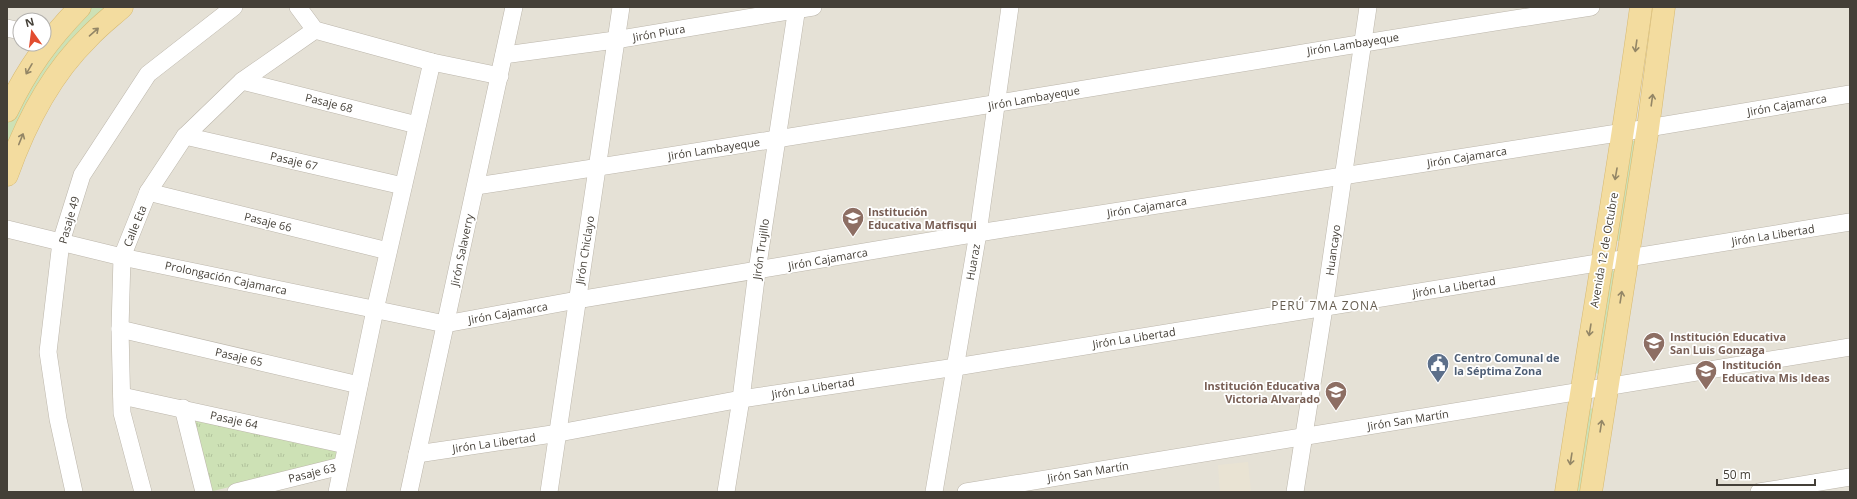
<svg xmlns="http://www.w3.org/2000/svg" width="1857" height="499" font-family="'Open Sans',sans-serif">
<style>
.residential{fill:#e5e1d6;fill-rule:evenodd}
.education{fill:#e9e3d3}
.grass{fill:#cde1b5}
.park{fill:url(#park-tufts)}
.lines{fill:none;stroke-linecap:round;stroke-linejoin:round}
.minor-casing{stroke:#bcb6ab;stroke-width:18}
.major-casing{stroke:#d6b971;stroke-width:23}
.minor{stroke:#fff;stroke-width:17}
.major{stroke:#f3dc9f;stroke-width:22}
.oneway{stroke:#938666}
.labels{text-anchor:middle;stroke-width:3.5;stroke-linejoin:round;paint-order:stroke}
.street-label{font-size:11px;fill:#443f37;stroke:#fff}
.education-label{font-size:11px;font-weight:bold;fill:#785e54;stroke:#fff;text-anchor:start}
.service-label{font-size:11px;font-weight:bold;fill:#4e5e75;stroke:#fff;text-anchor:start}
.neighbourhood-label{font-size:12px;letter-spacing:1px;fill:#665d50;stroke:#fff}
</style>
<defs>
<pattern id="park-tufts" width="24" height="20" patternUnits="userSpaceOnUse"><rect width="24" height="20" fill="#cde1b5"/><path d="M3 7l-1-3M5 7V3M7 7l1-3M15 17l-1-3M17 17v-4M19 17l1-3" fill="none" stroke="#b1c29c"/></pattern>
</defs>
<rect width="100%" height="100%" fill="#f2efe8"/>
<!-- residential -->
<path class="residential" d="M7 7H1850V492H7ZM20 20H44V44H20Z"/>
<!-- education -->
<path class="education" d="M1248 462 1251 492H1220L1218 465Z"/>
<!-- grass -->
<g class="grass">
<path d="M90 7H113L7 161V123L34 70Z"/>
<path d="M1631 141H1635L1623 241H1613Z"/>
<path d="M1612 270 1615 272 1603 371 1598 374 1591 371Z"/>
<path d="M1597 408 1584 492H1572L1585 409Z"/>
</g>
<!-- park -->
<path class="park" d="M191 414 340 448 339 460 209 492Z"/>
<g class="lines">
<!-- minor casing -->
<g class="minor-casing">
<g id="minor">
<path d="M298 7 315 30 432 62 500 76"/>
<path d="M7 28 20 31"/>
<path d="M504 55 615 40 813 7"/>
<path d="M242 81 417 125"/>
<path d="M185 136 403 186"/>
<path d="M476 186C848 130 1219 65 1591 7"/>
<path d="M148 192 388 251"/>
<path d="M7 229 122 257 445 324 577 300 978 233 1624 132 1850 94"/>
<path d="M120 329 359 385"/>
<path d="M122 396 346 445"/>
<path d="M183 408 204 492"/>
<path d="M417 454 559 433 741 399 956 367 1850 222"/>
<path d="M74 492 58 419 48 352 61 242 82 175 148 74 234 7"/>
<path d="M143 492 122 413 120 329 122 257 148 192 185 136 242 81 315 30"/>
<path d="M236 492 341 466"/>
<path d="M337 492 375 310 432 62"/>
<path d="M409 492 514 7"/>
<path d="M549 492 621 7"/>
<path d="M726 492 741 399 757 271 797 7"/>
<path d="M934 492 978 233 1010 7"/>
<path d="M966 492 1850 347"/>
<path d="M1295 492 1324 308 1368 7"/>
<path d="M1759 492 1850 477"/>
</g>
</g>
<!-- major casing -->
<g class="major-casing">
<g id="major">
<path d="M7 111C27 69 48 40 80 7"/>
<path d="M7 175C24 127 50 75 88 38 98 27 111 17 122 7"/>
<path d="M1566 492C1590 330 1619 169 1641 7"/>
<path d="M1591 492 1648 128 1664 7"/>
</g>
</g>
<!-- minor -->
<use href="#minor" class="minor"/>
<!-- major -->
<use href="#major" class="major"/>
</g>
<!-- one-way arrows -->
<defs><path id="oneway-shaft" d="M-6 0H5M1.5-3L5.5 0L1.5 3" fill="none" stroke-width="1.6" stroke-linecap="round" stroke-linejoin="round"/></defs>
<g class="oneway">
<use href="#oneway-shaft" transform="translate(94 32) rotate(-41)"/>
<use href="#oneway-shaft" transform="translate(1636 46) rotate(98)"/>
<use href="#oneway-shaft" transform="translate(29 69) rotate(120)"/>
<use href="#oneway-shaft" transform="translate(1652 100) rotate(-82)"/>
<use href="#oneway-shaft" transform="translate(21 139) rotate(-68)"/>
<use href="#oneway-shaft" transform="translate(1616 174) rotate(100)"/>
<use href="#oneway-shaft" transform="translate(1621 297) rotate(-81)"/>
<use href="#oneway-shaft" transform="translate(1590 330) rotate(99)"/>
<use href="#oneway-shaft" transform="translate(1601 426) rotate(-81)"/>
<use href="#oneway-shaft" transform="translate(1571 459) rotate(99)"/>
</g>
<!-- icons -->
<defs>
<g id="school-pin" transform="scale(1.15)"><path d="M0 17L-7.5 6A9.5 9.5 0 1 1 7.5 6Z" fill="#8d6e63" stroke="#fff"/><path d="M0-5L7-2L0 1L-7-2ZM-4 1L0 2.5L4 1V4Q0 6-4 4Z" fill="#fff"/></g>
<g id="civic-pin" transform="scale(1.15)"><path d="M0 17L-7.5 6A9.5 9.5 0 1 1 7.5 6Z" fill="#5c6f8a" stroke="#fff"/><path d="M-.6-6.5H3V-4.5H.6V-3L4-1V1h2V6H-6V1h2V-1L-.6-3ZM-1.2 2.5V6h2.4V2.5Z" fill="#fff"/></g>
</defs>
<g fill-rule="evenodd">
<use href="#school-pin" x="853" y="218"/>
<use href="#school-pin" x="1654" y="343"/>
<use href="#civic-pin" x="1438" y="364"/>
<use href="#school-pin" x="1706" y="371"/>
<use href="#school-pin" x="1336" y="392"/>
</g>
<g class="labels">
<!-- street labels -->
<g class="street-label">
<text transform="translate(659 33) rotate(-10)" y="4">Jirón Piura</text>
<text transform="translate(1353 44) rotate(-9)" y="4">Jirón Lambayeque</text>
<text transform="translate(1034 98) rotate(-10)" y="4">Jirón Lambayeque</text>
<text transform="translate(329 103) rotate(14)" y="4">Pasaje 68</text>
<text transform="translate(1787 105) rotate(-10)" y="4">Jirón Cajamarca</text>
<text transform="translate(714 149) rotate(-9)" y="4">Jirón Lambayeque</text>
<text transform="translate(1467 157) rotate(-9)" y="4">Jirón Cajamarca</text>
<text transform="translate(294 161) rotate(13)" y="4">Pasaje 67</text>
<text transform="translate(1147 207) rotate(-9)" y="4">Jirón Cajamarca</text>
<text transform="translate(69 220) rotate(-74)" y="4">Pasaje 49</text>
<text transform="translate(268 222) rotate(14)" y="4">Pasaje 66</text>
<text transform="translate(135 226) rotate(-68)" y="4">Calle Eta</text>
<text transform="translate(1773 235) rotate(-9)" y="4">Jirón La Libertad</text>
<text transform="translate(761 249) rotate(-82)" y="4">Jirón Trujillo</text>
<text transform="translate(462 250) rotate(-78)" y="4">Jirón Salaverry</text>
<text transform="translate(585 250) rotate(-81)" y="4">Jirón Chiclayo</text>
<text transform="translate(1333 250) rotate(-82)" y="4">Huancayo</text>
<text transform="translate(1604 250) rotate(-80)" y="4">Avenida 12 de Octubre</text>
<text transform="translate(828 259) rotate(-10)" y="4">Jirón Cajamarca</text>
<text transform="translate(973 262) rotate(-80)" y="4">Huaraz</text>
<text transform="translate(226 278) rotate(12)" y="4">Prolongación Cajamarca</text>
<text transform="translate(1454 287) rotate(-9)" y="4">Jirón La Libertad</text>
<text transform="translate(508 313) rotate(-10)" y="4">Jirón Cajamarca</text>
<text transform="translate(1134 338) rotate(-9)" y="4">Jirón La Libertad</text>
<text transform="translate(239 357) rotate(13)" y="4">Pasaje 65</text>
<text transform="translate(813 388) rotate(-9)" y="4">Jirón La Libertad</text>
<text transform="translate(234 420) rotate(12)" y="4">Pasaje 64</text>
<text transform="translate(1408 420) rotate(-9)" y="4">Jirón San Martín</text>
<text transform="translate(494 443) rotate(-8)" y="4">Jirón La Libertad</text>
<text transform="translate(1088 472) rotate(-9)" y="4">Jirón San Martín</text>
<text transform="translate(312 473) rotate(-14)" y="4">Pasaje 63</text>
</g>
<!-- education labels -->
<g class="education-label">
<text x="868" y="216">Institución<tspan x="868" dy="13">Educativa Matfisqui</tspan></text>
<text x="1670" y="341">Institución Educativa<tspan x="1670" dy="13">San Luis Gonzaga</tspan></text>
<text x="1722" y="369">Institución<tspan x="1722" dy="13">Educativa Mis Ideas</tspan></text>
<text x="1320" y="390" text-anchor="end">Institución Educativa<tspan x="1320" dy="13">Victoria Alvarado</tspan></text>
</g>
<!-- service labels -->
<g class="service-label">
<text x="1454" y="362">Centro Comunal de<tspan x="1454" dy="13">la Séptima Zona</tspan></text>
</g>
<!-- neighbourhood labels -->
<g class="neighbourhood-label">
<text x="1325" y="310">PERÚ 7MA ZONA</text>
</g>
</g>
<!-- border -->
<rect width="1857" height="499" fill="none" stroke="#443f37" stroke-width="16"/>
<!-- north arrow -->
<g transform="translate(32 32) rotate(346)"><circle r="19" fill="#ffffff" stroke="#b4b2af"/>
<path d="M0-3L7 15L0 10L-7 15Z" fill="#e24c2f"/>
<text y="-6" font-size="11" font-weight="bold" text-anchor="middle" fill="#443f37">N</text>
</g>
<!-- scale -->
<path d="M1717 479v6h98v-6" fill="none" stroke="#443f37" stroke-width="2"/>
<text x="1723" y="479" font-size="12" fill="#443f37" stroke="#ffffff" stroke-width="3" paint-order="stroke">50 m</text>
</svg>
